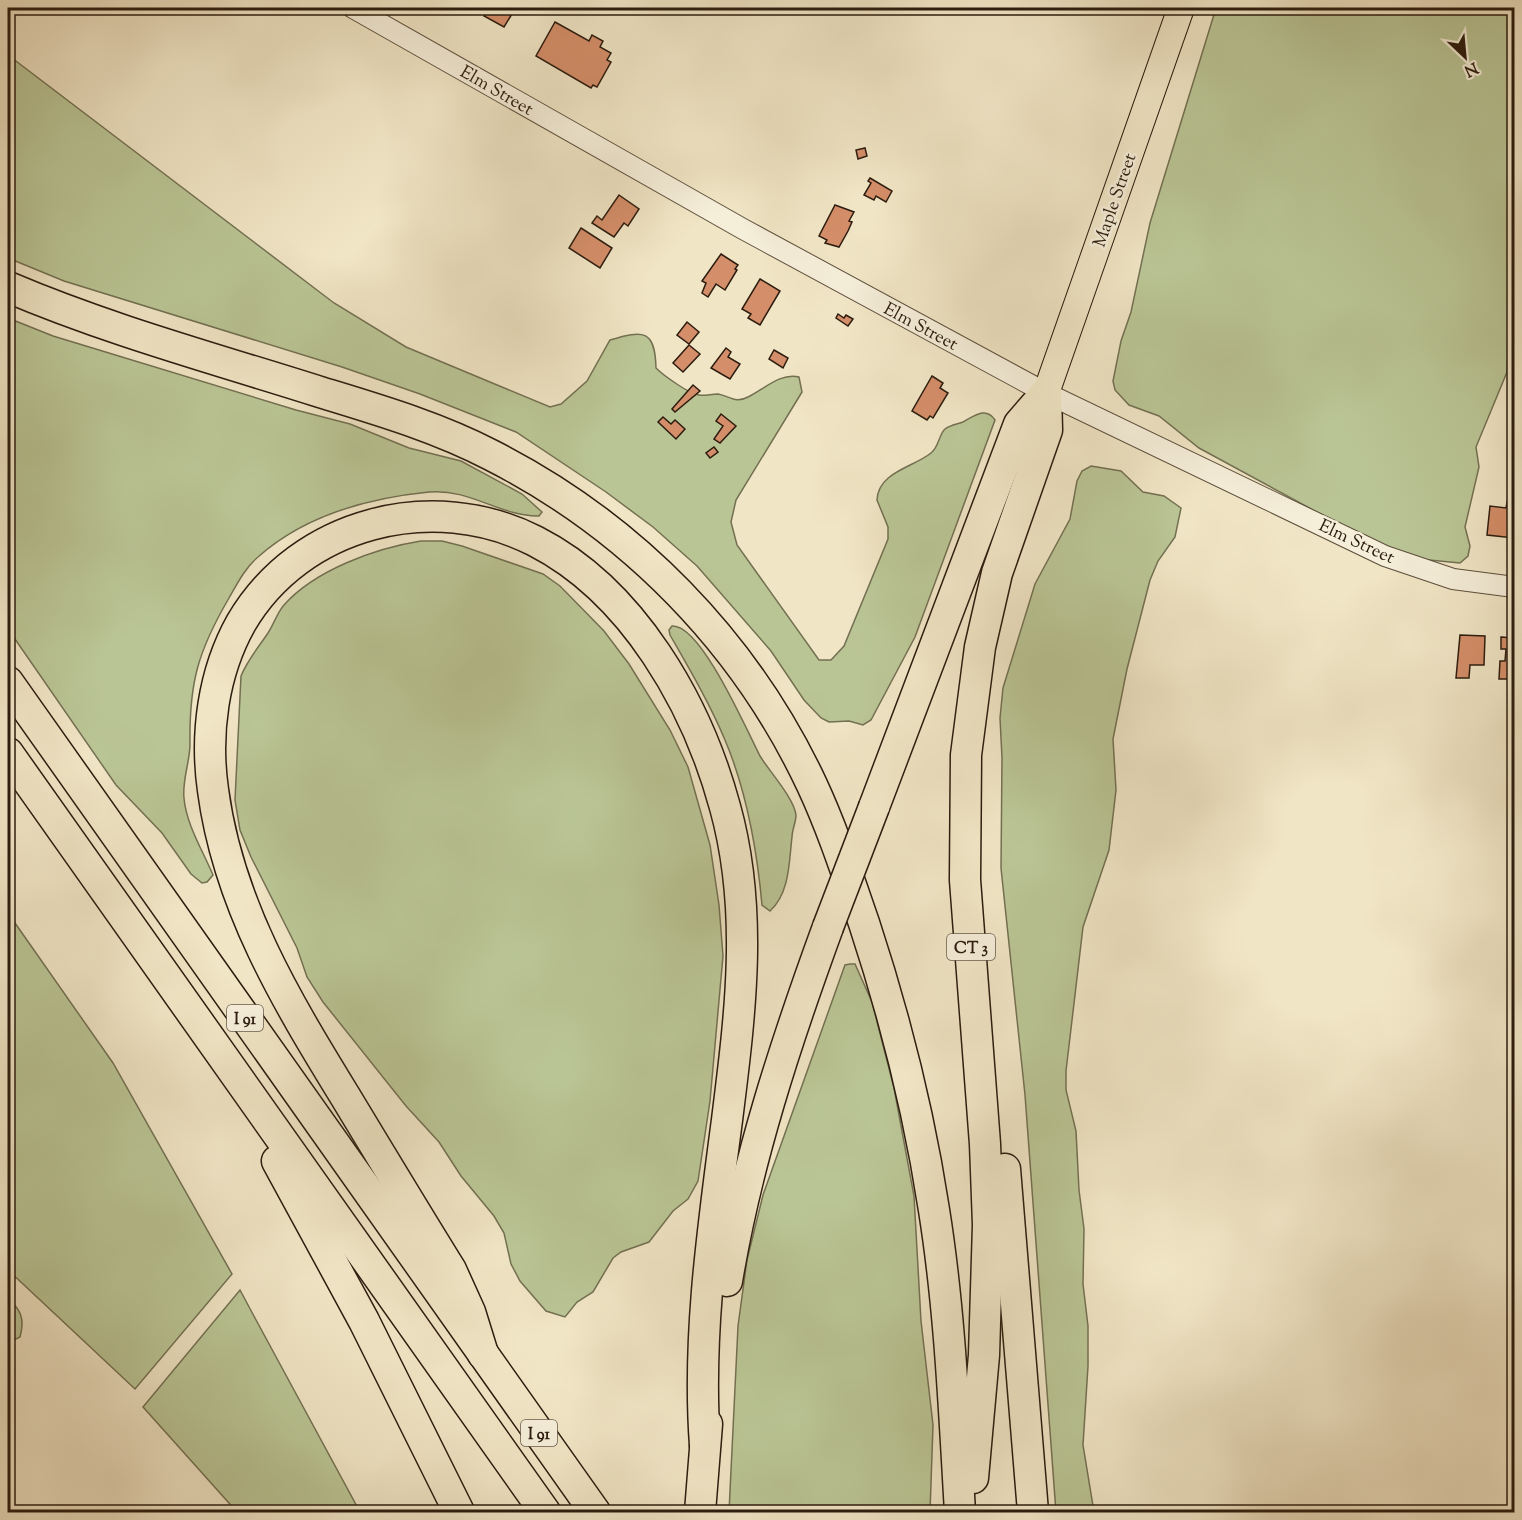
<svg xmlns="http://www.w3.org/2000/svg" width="1522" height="1520" font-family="'Sorts Mill Goudy',serif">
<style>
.green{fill:#bac595;stroke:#737052;stroke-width:1.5}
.building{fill:#d48e69;stroke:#2c1c0f;stroke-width:1.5}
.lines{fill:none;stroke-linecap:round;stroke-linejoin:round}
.minor-casing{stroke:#5d4e3c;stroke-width:22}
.major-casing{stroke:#2c1c0f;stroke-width:28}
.highway-casing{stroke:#2c1c0f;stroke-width:33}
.minor{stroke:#f5eed9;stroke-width:20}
.major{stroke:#f0e5c5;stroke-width:26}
.highway{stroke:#f0e5c5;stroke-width:30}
.highway-bridge-casing{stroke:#2c1c0f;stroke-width:33;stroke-linecap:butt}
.highway-bridge{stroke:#f0e5c5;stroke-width:30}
.labels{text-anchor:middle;stroke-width:5;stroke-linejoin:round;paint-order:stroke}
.shield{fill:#f5eed9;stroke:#685b4c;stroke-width:1.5}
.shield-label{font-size:16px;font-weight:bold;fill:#2c1c0f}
.street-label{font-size:18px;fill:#2c1c0f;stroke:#f5eed9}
</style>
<rect width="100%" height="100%" fill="#f0e5c5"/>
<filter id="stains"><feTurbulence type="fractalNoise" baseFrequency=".00333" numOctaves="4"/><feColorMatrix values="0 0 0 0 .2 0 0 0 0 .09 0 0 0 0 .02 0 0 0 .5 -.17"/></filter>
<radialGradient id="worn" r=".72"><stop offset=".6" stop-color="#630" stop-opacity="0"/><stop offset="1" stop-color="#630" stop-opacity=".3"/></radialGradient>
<!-- green -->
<g class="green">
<path d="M1216 8H1514V292L1510 311 1507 372 1476 447 1479 467 1465 527 1470 546 1468 556 1460 563 1419 559 1361 536 1199 448 1159 416 1129 405 1115 390 1113 381 1121 341 1131 312 1150 223Z"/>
<path d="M8 55 334 303 406 347 550 407 561 404 587 381 610 340C643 330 655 329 656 368 663 375 689 394 699 395 705 396 711 394 718 394 730 396 735 404 748 397 763 390 781 372 799 377L802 392 736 500 731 522 737 545 819 660H831L844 646 888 539V527L877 500C878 472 914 467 931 453 939 447 939 434 945 429 950 425 958 424 963 422 974 416 986 406 995 420L915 637 871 720 863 725 849 721 829 722 821 718 804 700 771 651 697 566 653 527 606 492 516 432 420 394 342 367 64 281 8 258Z"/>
<path d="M8 318 53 336 296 410 350 424 409 448 461 461 522 494 542 512 539 516C502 517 469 488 429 492 368 498 304 516 258 557 245 568 237 584 229 598 198 651 189 683 190 744 190 762 182 780 184 798 186 824 203 851 213 875L207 882 202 883 191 874 162 833 116 785 8 629Z"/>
<path d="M1091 466 1121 471 1143 492 1164 496 1181 508 1175 537 1158 561 1150 580 1127 669 1113 739 1116 790 1109 850 1083 927 1066 1071V1090L1076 1131 1079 1190 1084 1229 1083 1284 1088 1326V1366L1083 1445 1094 1512H1056L1025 1095 1001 868 1002 758 1000 718 1003 688 1035 584 1070 519 1077 481 1082 471Z"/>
<path d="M421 541H442L462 546 543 574 560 586 604 631 629 664 670 730 688 767 710 845 719 905 723 956 710 1101 698 1181 688 1199 673 1211 649 1242 621 1252 613 1258 593 1292 577 1302 565 1317 546 1311 520 1281 511 1264 504 1233 494 1216 461 1176 439 1142 406 1106 323 1002 307 977 297 948 251 857 240 830 235 800 241 676C248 659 258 648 268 633 274 624 277 613 284 605 315 570 376 548 421 541Z"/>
<path d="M672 626C701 624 747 731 760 756 769 771 794 798 796 815 796 822 792 830 792 837 789 861 790 893 770 911L762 905C757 850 747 792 725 740 710 704 690 670 670 635L669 630Z"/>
<path d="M8 913 113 1063 232 1274 135 1389 8 1270Z"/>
<path d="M850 964H855L872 1002 894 1088 914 1196 921 1321 933 1425 930 1512H729L738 1326 747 1260 763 1195 845 965Z"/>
<path d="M240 1290 255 1318 360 1512H237L143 1407Z"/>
<path d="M8 1298C21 1310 25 1319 20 1337L8 1343Z"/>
</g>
<!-- building -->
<g class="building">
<path d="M489 8H512L515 9 504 27 484 16Z"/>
<path d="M555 22 589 41 592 35 603 41 600 47 611 53 607 60 611 62 597 87 593 85 591 88 536 56Z"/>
<path d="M865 148 867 156 858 159 856 150Z"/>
<path d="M870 178 892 191 886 202 876 196 874 200 864 195 871 183 868 181Z"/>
<path d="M619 195 639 209 628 226 624 223 614 237 592 223 597 216 602 220Z"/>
<path d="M835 205 854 212 849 221 852 222 848 231 839 247 825 243 827 240 819 236Z"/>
<path d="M581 228 612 248 600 268 569 248Z"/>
<path d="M721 254 738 265 735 269 737 270 725 290 716 284 708 297 702 293 706 283 702 281Z"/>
<path d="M760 279 780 291 760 325 748 318 751 314 742 309Z"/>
<path d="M838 314 844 318 846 315 853 319 848 326 836 318Z"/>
<path d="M687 322 699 332 689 344 677 335Z"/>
<path d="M689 345 700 354 683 372 673 363Z"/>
<path d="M726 348 731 352 728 357 740 364 730 379 711 368Z"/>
<path d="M774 350 788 358 783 368 769 359Z"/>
<path d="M932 376 943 383 940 388 948 393 933 418 930 416 927 420 912 411Z"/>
<path d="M693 385 700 391 675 412 672 409Z"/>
<path d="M721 414 736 426 720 443 714 439 723 426 716 421Z"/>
<path d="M663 417 671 424 675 420 685 429 676 439 658 422Z"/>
<path d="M714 447 718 452 710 458 706 453Z"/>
<path d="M1510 487H1514V538L1487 535 1490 506 1506 508Z"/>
<path d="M1460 635 1485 636 1484 665H1470L1469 678H1456Z"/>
<path d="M1501 637 1514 638V669H1511V679H1499L1500 661H1505L1506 649H1501Z"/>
</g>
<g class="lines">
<!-- minor casing -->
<g class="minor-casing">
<path id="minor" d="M353 8 743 229 1046 393 1385 556 1453 579 1514 587"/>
</g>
<!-- major casing -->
<g class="major-casing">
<path id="major" d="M1046 393 1181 8"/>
</g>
<!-- highway casing -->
<g class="highway-casing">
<g id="highway">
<path d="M8 287C109 330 216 359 320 392 379 410 437 427 491 455 631 526 745 642 812 785 833 830 848 877 864 923 895 1017 919 1112 934 1210 950 1310 954 1412 960 1512"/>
<path d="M8 682 595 1512"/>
<path d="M8 753 545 1512"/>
<path d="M874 807 1019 424 1046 393"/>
<path d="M277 1161 364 1321 459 1512"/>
<path d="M1005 1169 1033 1512"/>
<path d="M727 1281C747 1160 786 1042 828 927"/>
<path d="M483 1354 470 1312 451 1270C415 1212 380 1154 345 1096 286 1000 228 904 213 790 205 734 213 673 241 623 300 522 433 489 535 541 633 591 697 704 725 807 754 911 740 1016 727 1120 713 1227 697 1337 705 1445"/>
<path d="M973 1478 984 1355 988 1225 985 1144 965 880 966 755 980 647 997 573 1047 430 1046 393"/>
<path d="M700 1512 707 1424"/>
</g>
</g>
<!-- minor -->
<use href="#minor" class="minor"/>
<!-- major -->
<use href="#major" class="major"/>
<!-- highway -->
<use href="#highway" class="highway"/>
<!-- highway-bridge casing -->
<g class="highway-bridge-casing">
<path id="highway-bridge" d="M828 927 874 807"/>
</g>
<!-- highway-bridge -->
<use href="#highway-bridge" class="highway-bridge"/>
</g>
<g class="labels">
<!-- shield labels -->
<g class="shield">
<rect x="947" y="934" width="48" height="26" rx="4.5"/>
<rect x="227" y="1005" width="36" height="26" rx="4.5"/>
<rect x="521" y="1420" width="36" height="26" rx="4.5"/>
</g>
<g class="shield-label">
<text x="971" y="953">CT 3</text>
<text x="245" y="1024">I 91</text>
<text x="539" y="1439">I 91</text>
</g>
<!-- street labels -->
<g class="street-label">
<text transform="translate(497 90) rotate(30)" y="6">Elm Street</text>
<text transform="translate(1114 200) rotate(-71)" y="6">Maple Street</text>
<text transform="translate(921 326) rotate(28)" y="6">Elm Street</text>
<text transform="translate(1357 541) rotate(25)" y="6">Elm Street</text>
</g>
</g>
<!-- margin -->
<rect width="1522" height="1520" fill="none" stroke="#f0e5c5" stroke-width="30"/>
<rect x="9" y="9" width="1504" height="1502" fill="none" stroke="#2c1c0f" stroke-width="3"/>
<rect x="15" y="15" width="1492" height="1490" fill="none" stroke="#2c1c0f" stroke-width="1.5"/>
<!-- north arrow -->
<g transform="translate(1465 57) rotate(154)" stroke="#f5eed9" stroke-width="4.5" paint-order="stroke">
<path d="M0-4.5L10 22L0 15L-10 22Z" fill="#2c1c0f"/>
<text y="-9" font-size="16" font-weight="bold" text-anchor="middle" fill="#2c1c0f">N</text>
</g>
<rect width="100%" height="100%" filter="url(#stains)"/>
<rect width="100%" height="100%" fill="url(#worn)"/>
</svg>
